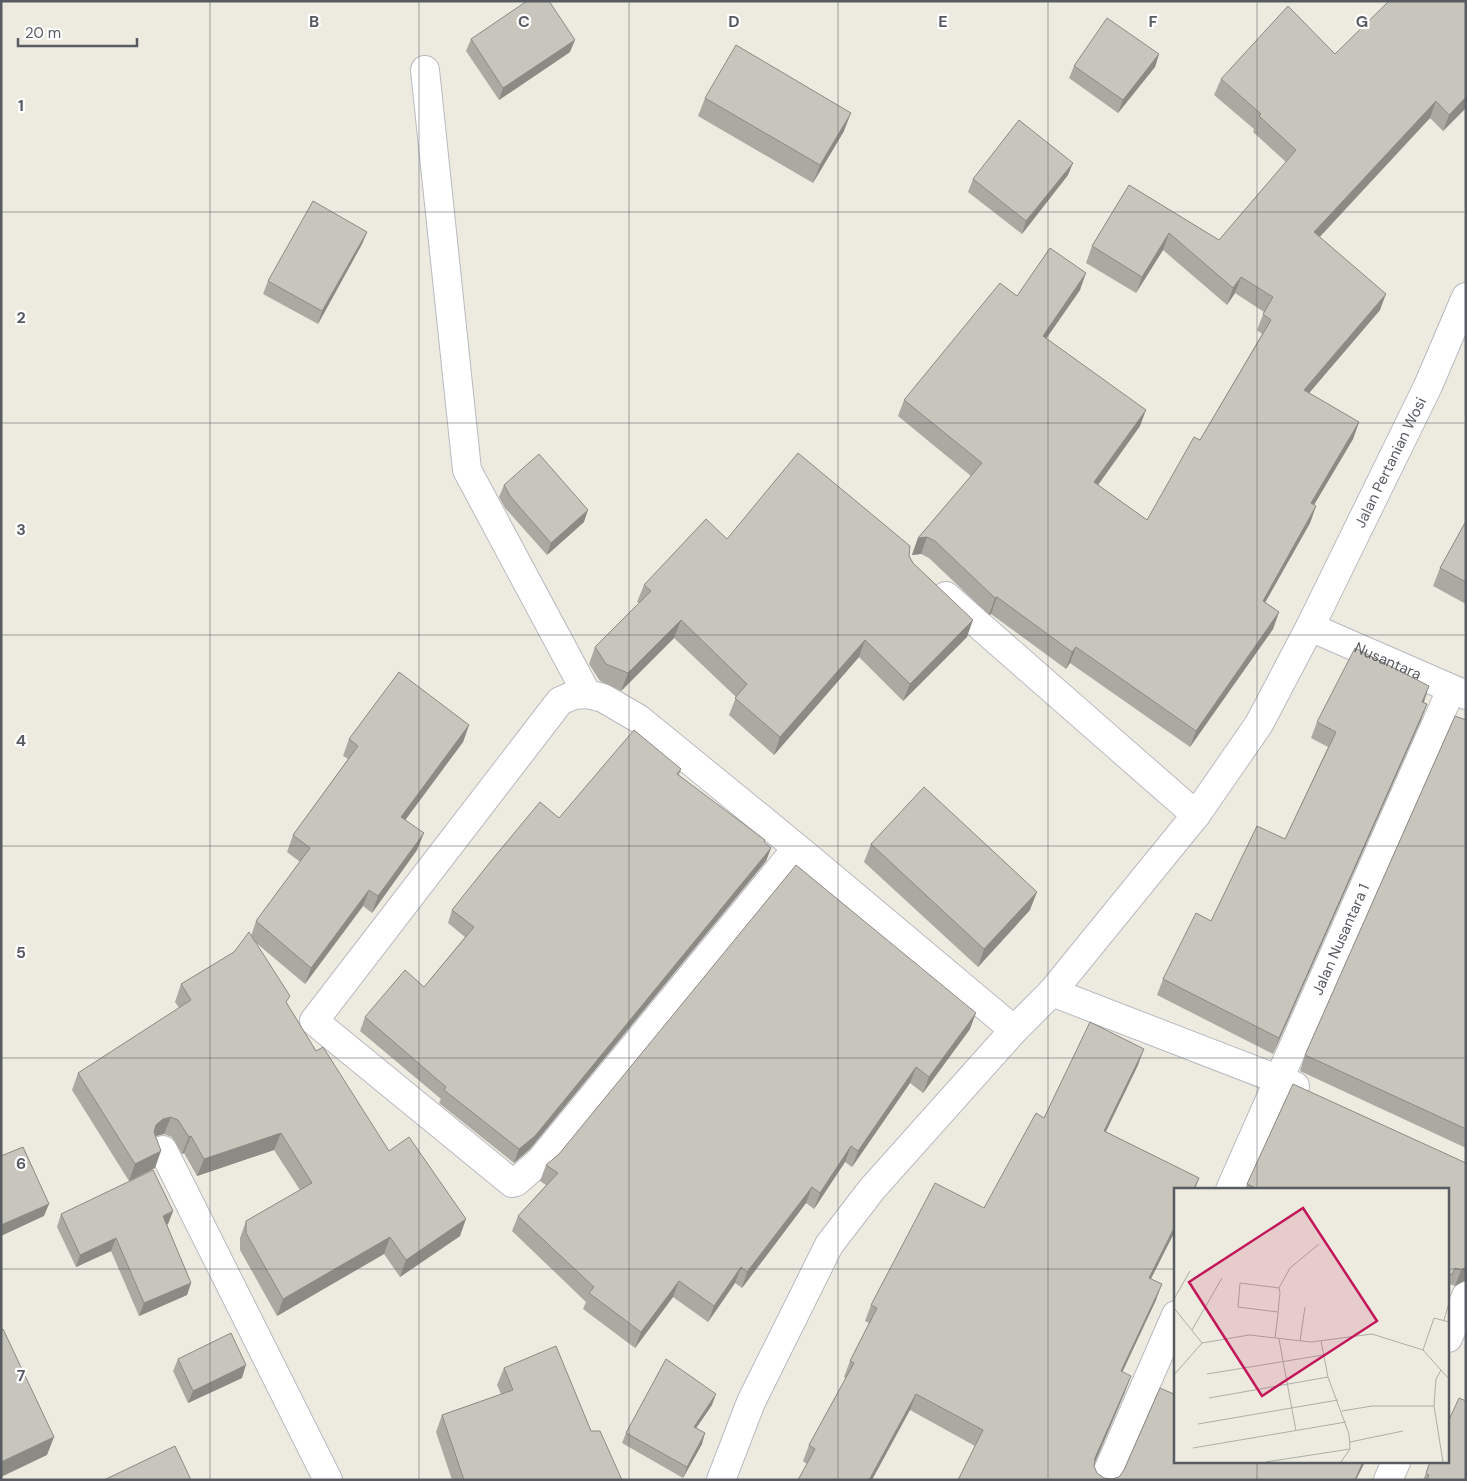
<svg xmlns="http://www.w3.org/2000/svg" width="1467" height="1481" font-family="'DM Sans',sans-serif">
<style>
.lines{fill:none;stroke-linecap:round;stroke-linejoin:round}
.minor-casing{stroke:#b8bac0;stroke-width:30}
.minor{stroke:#fff;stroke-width:28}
.wall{fill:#aca9a2}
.shaded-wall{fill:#8c8a84}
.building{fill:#c8c5bc;stroke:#8c8a84}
.grid{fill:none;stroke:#585c62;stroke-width:1;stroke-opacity:0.55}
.labels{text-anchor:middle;stroke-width:4.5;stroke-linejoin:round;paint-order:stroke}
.street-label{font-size:15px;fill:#585c62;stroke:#fff}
.inset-road{fill:none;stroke:#adaea9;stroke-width:1}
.view{fill:#c2185b;fill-opacity:0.15;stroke:#c2185b;stroke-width:2.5}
.inset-edge{fill:none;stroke:#585c62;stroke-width:2.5}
.grid-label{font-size:16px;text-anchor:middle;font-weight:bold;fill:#585c62;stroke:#fff;stroke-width:4.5;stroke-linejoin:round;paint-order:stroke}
</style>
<rect width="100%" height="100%" fill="#edebdf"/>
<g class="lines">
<!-- minor casing -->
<g class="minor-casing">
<g id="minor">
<path d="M425 70 467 470 587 694"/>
<path d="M946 596 1196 815"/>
<path id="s1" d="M1310 627 1466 695"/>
<path d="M797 848 541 1160 516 1182 512 1183 314 1021 560 701 574 695 587 694 603 698 639 719 797 848 815 863 1014 1030"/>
<path d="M1052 992 1295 1086"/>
<path d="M163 1150 328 1480"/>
<path id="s2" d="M1230 1190 1451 690"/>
<path d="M1448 1338 1466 1296"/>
<path id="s3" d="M721 1480 751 1402 829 1245 872 1189 1014 1030 1052 992 1196 815 1259 724 1310 627 1428 386 1466 297"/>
<path d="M1104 1480 1176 1315"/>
<path d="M1388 1480 1396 1462"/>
</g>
</g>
<!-- minor -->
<use href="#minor" class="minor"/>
</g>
<!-- wall -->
<g class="wall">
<path d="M471 39 570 52 499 100 466 51Z"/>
<path d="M1159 54 1155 67 1118 113 1069 78 1074 66Z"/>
<path d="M1335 54 1466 108 1443 131 1430 118 1320 237 1380 310 1309 393 1359 422 1353 439 1314 505 1316 506 1310 523 1265 602 1279 612 1273 629 1190 747 1070 663 1066 669 991 614 989 615 929 558 921 554 912 555 918 538 971 476 898 416 904 400 1017 296 1080 290 1046 339 1140 426 1098 485 1147 520 1200 440 1262 334 1257 330 1264 312 1235 293 1227 305 1163 250 1136 293 1086 263 1092 246 1129 185 1219 240 1286 162 1253 132 1254 129 1214 95 1221 79Z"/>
<path d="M705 98 844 131 813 183 698 116Z"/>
<path d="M1068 175 1022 234 968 192 973 179Z"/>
<path d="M367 232 362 244 318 324 263 294 268 281Z"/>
<path d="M504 485 584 522 547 555 505 508 499 497Z"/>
<path d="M1466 521V604L1433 586 1440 568Z"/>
<path d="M727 539 909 556 913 563 967 637 903 701 859 657 774 755 729 715 736 697 674 638 621 691 600 681 589 664 595 647 639 603 637 602 644 585Z"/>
<path d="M1424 702 1427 704 1421 720 1273 1054 1157 995 1163 979 1211 921 1285 839 1328 747 1311 738 1317 722Z"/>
<path d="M1466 720V1148L1300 1071 1305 1055Z"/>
<path d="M469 725 463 742 405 820 417 850 372 913 363 906 305 984 255 942 287 1004 316 1051 389 1151 460 1236 400 1277 384 1254 277 1316 240 1250V1238L246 1221 300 1190 274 1150 197 1176 184 1153 182 1154 172 1137 164 1134 156 1136 155 1137V1168L129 1181 72 1090 78 1073 179 1008 175 1002 181 984 234 952 251 936 256 921 300 862 287 852 293 835 348 759 343 756 349 739Z"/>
<path d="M681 769 679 775 771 848 766 861 530 1149 514 1163 439 1103 441 1099 360 1031 365 1017 424 987 465 937 448 923 452 910 559 818Z"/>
<path d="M871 844 1030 910 978 967 864 862Z"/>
<path d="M970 1029 923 1093 910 1083 852 1167 845 1162 814 1209 806 1203 742 1288 735 1283 708 1322 673 1297 635 1348 583 1309 586 1302 512 1231 518 1216 546 1185 540 1181 546 1165Z"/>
<path d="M1138 1065 1106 1132 1199 1178 1195 1190H1176V1229L1151 1279 1156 1300 1122 1372 1125 1392 1095 1462 1094 1466 1097 1473 1104 1478 1112 1479 1356 1480H958L975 1446 910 1410 807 1464 803 1461 809 1445 846 1378 844 1377 850 1361 869 1323 865 1321 871 1305 984 1208 1044 1118Z"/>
<path d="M1466 1163V1281H1464L1455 1286 1449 1284 1448 1286V1190H1245L1247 1184Z"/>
<path d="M173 1211 168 1224 167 1225 191 1283 187 1295 139 1316 111 1251 76 1267 57 1227 61 1214Z"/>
<path d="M178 1359 242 1378 188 1403 173 1371Z"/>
<path d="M504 1368 591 1431 622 1480H452L436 1432 442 1415 501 1394 497 1385Z"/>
<path d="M712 1405 696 1428 702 1444 683 1478 622 1443 626 1433Z"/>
<path d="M1426 1473 1466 1480H1423Z"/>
</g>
<!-- shaded-wall -->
<g class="shaded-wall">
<path d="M575 40 570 52 499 100 503 88Z"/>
<path d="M1159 54 1155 67 1118 113 1123 100Z"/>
<path d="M1466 97V108L1443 131 1449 115Z"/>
<path d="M1436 101 1430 118 1308 249 1314 232Z"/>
<path d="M851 113 844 131 813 183 820 165Z"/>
<path d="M1073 163 1068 175 1022 234 1026 221Z"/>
<path d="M367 232 362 244 318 324 322 311Z"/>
<path d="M1169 233 1163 250 1136 293 1142 277Z"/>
<path d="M1086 273 1080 290 1036 353 1043 336Z"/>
<path d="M1241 277 1235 293 1227 305 1233 288Z"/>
<path d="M1386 294 1380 310 1298 406 1304 390Z"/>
<path d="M1146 410 1140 426 1088 499 1094 482Z"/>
<path d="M1359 422 1353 439 1305 520 1311 503Z"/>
<path d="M1316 506 1310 523 1257 617 1263 601Z"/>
<path d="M588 510 584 522 547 555 551 543Z"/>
<path d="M927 537 921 554 912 555 918 538Z"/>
<path d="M997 597 991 614 989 615 995 598Z"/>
<path d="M1279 612 1273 629 1190 747 1196 731Z"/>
<path d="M681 620 674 638 621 691 628 673Z"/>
<path d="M973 620 967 637 903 701 910 684Z"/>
<path d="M865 640 859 657 774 755 780 737Z"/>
<path d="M1076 647 1070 663 1066 669 1072 652Z"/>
<path d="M1429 686 1424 702H1422Z"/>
<path d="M1427 704 1421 720 1273 1054 1279 1038Z"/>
<path d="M469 725 463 742 395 834 401 817Z"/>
<path d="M424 833 417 850 372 913 378 896Z"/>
<path d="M771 848 766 861 530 1149 514 1163 519 1149Z"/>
<path d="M369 890 363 906 305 984 311 968Z"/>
<path d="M1037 892 1030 910 978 967 984 949Z"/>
<path d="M976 1013 970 1029 923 1093 929 1077Z"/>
<path d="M1144 1049 1138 1065 1098 1147 1104 1131Z"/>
<path d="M916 1067 910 1083 852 1167 858 1151Z"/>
<path d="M171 1117 164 1134 156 1136 150 1142 156 1125 163 1119Z"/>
<path d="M281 1133 274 1150 197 1176 204 1159Z"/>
<path d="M191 1136 184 1153 182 1154 189 1137Z"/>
<path d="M851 1146 845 1162 814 1209 820 1193Z"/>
<path d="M161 1151 155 1168 129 1181 135 1164Z"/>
<path d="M812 1187 806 1203 742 1288 747 1272Z"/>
<path d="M49 1204 44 1216 1 1236V1225Z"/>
<path d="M173 1211 168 1224 159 1229 163 1216Z"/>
<path d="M466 1219 460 1236 400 1277 406 1260Z"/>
<path d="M1176 1224V1229L1143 1294 1149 1278Z"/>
<path d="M390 1237 384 1254 277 1316 283 1299Z"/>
<path d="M116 1238 111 1251 76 1267 80 1255Z"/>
<path d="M741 1267 735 1283 708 1322 714 1306Z"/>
<path d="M1466 1267V1281H1464L1455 1286 1461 1270Z"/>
<path d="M679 1281 673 1297 635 1348 641 1332Z"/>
<path d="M191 1283 187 1295 139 1316 144 1303Z"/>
<path d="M1162 1284 1156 1300 1115 1388 1121 1371Z"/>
<path d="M246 1365 242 1378 188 1403 193 1391Z"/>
<path d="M1131 1376 1125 1392 1090 1474 1095 1458Z"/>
<path d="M716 1394 712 1405 690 1437 694 1427Z"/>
<path d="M916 1394 910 1410 872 1480H869Z"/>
<path d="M705 1433 702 1444 683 1478 687 1467Z"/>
<path d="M54 1437 47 1455 1 1477V1462Z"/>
<path d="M1363 1462H1365L1356 1480H1355Z"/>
</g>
<!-- building -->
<g class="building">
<path d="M527 1H549L575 40 503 88 471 39Z"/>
<path d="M1389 1H1466V97L1449 115 1436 101 1314 232 1386 294 1304 390 1359 422 1311 503 1316 506 1263 601 1279 612 1196 731 1076 647 1072 652 997 597 995 598 935 541 927 537 918 538 982 463 904 400 1000 283 1017 296 1050 248 1086 273 1043 336 1146 410 1094 482 1147 520 1194 437 1200 440 1271 320 1263 314 1273 297 1241 277 1233 288 1169 233 1142 277 1092 246 1129 185 1219 240 1296 150 1259 116 1261 114 1221 79 1288 6 1335 54Z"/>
<path d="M1107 18 1159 54 1123 100 1074 66Z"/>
<path d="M736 45 851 113 820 165 705 98Z"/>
<path d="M1019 120 1073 163 1026 221 973 179Z"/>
<path d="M313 201 367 232 322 311 268 281Z"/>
<path d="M798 453 910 546 909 556 913 563 973 620 910 684 865 640 780 737 735 698 747 684 681 620 628 673 606 664 595 647 651 591 644 585 706 519 727 539Z"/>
<path d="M539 454 588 510 551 543 510 496 504 485Z"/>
<path d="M1466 521V582L1440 568Z"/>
<path d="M1355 648 1429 686 1422 702 1427 704 1279 1038 1163 979 1196 913 1211 921 1257 826 1285 839 1336 732 1317 722Z"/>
<path d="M399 672 469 725 401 817 424 833 378 896 369 890 311 968 256 921 310 848 293 835 358 746 349 739Z"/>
<path d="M1455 716 1466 720V1129L1305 1055Z"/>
<path d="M634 730 681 769 677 774 765 840 764 842 771 848 535 1136 519 1149 444 1090 446 1087 365 1017 405 970 424 987 474 927 452 910 491 861 540 802 559 818Z"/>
<path d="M924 787 1037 892 984 949 871 844Z"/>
<path d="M796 865 976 1013 929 1077 916 1067 858 1151 851 1146 820 1193 812 1187 747 1272 741 1267 714 1306 679 1281 641 1332 589 1293 594 1287 518 1216 558 1173 546 1165 559 1154Z"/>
<path d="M249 932 290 996 286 1002 316 1051 323 1047 389 1151 409 1137 466 1219 406 1260 390 1237 283 1299 246 1233V1221L312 1183 281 1133 204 1159 191 1136 189 1137 178 1120 171 1117 163 1119 156 1125 154 1132 161 1151 135 1164 78 1073 191 1000 181 984 234 952Z"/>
<path d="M1090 1022 1144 1049 1104 1131 1199 1178 1193 1190H1176V1224L1149 1278 1162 1284 1121 1371 1131 1376 1095 1458 1094 1466 1097 1473 1104 1478 1112 1479 1119 1477 1124 1470 1160 1388 1176 1395V1462H1363L1355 1480H958L983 1430 916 1394 869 1480H798L815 1449 809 1445 854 1363 850 1361 877 1308 871 1305 935 1183 984 1208 1036 1113 1044 1118Z"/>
<path d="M1293 1084 1466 1163V1267L1461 1270 1455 1268 1452 1275 1449 1273 1448 1274V1190H1260L1247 1184Z"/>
<path d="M23 1147 49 1204 1 1225V1156Z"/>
<path d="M153 1170 173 1211 163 1216 191 1283 144 1303 116 1238 80 1255 61 1214Z"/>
<path d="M3 1329 54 1437 1 1462V1330Z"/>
<path d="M231 1333 246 1365 193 1391 178 1359Z"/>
<path d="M556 1346 591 1431H600L622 1480H464L442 1415 513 1390 504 1368Z"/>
<path d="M666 1359 716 1394 694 1427 705 1433 687 1467 626 1433Z"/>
<path d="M1459 1398 1466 1401V1480H1427L1429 1475 1426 1473 1430 1462H1448V1422Z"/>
<path d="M175 1446 191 1480H104Z"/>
</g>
<!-- grid -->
<path class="grid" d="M210 1V1480M419 1V1480M629 1V1480M838 1V1480M1048 1V1480M1257 1V1190M1 212H1466M1 423H1466M1 635H1466M1 846H1466M1 1058H1466M1 1269H1176M1448 1269H1466M1257 1462V1480"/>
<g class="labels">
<!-- street labels -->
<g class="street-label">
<text dy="5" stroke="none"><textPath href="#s3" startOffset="1228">Jalan Pertanian Wosi</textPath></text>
<text dy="5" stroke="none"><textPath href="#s1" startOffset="85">Nusantara</textPath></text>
<text dy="5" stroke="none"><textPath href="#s2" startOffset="274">Jalan Nusantara 1</textPath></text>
</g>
</g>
<!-- overview -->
<g transform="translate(1174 1188)">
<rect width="275" height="275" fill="#edebdf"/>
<path class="inset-road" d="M105 100 116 80 145 56M0 111 16 83M0 120 28 155 0 187M270 132 275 115M18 142 48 90M101 150 104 126V124L106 105 105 100 66 95 64 119 104 124M105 151 122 243M126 153 131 119M147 153 154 189 175 246 176 261 167 274M28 155 75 147 137 154 198 146 249 162 275 191M249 162 260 130 275 134M267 182 262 191 260 218 269 274M33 186 149 167M35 210 154 189M168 223 198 218H260M24 236 164 212M176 254 229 243M19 260 172 234M92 274 176 261"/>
<path class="view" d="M129 20 203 133 88 208 15 94Z"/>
<rect width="275" height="275" class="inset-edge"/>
</g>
<g class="grid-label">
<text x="314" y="27">B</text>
<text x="524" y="27">C</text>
<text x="734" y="27">D</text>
<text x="943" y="27">E</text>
<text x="1153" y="27">F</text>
<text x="1362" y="27">G</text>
<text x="21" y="111">1</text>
<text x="21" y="323">2</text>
<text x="21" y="535">3</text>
<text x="21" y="746">4</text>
<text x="21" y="958">5</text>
<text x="21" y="1169">6</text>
<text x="21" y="1381">7</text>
</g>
<!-- border -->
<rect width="1467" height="1481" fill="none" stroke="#585c62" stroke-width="5"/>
<!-- scale -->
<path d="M18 38v8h119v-8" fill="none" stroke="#585c62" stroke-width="2.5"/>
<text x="25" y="38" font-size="15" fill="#585c62" stroke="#ffffff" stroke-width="4" paint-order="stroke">20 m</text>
</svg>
